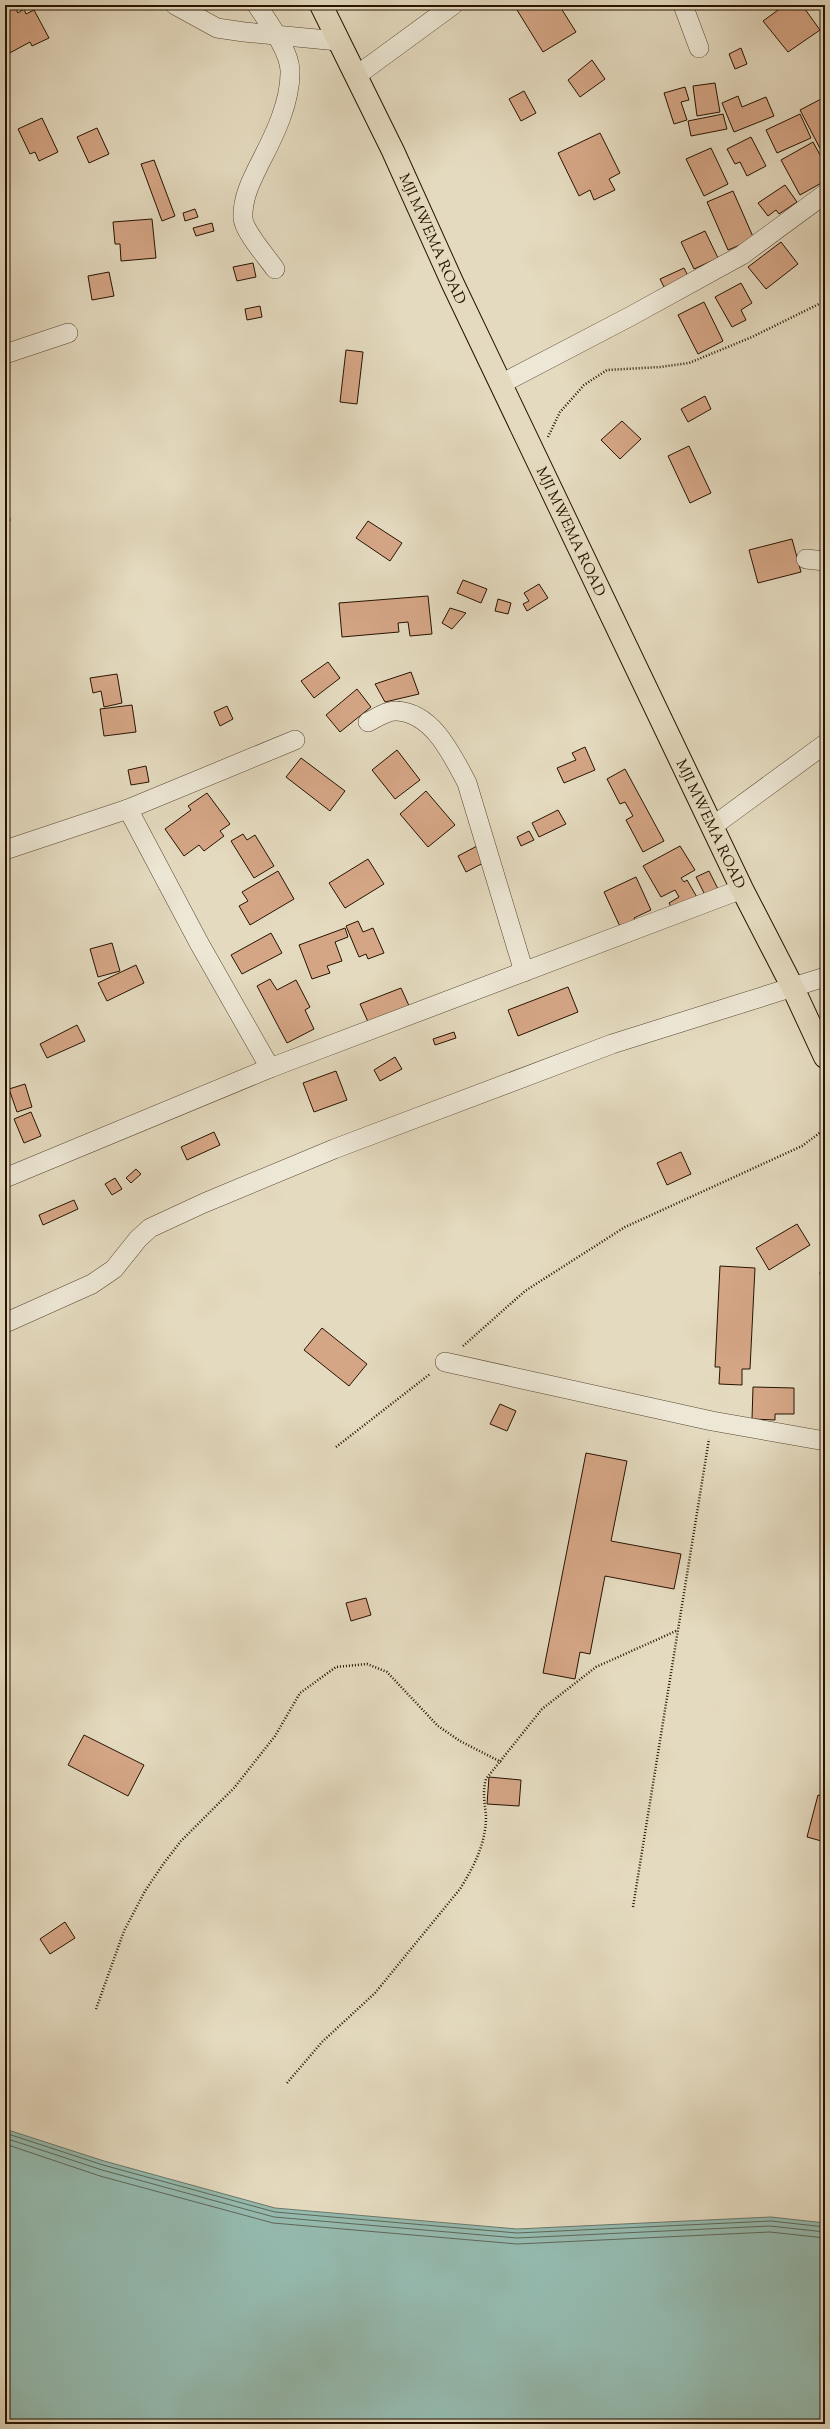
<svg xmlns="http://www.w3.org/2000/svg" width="830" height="2429" font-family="'Sorts Mill Goudy',serif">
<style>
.water{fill:#95bbb0;stroke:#69786a}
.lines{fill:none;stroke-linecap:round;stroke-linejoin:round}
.shore{stroke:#5e6758;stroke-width:1}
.building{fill:#d5a686;stroke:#271300}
.minor-casing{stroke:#564530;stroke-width:20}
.major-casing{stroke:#271300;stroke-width:24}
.path{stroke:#271300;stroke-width:2.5;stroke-dasharray:1 2;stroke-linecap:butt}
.minor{stroke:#ede7d5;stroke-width:19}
.major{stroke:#e4dabf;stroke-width:22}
.labels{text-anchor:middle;stroke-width:3;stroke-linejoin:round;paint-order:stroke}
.street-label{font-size:15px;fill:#271300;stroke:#ede7d5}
</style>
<rect width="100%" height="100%" fill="#e4dabf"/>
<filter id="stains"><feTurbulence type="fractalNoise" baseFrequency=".005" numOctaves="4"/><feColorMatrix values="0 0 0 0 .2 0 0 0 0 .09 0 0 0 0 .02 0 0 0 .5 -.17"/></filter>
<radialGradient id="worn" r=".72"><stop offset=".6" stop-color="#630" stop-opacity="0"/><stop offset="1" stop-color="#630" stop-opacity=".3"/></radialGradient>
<!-- water -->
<path class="water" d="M5 2129 104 2161 275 2208 517 2229 771 2217 825 2223V2424H5Z"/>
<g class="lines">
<!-- shore -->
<g class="shore">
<path d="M5 2133 103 2165 275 2212 517 2233 771 2221 825 2227"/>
<path d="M5 2138 102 2170 274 2217 517 2238 770 2226 825 2232"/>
<path d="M5 2144 100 2176 273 2223 517 2244 770 2232 825 2238"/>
</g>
</g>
<!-- building -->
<g class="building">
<path d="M521 5H559L576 32 543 52 517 10 522 7Z"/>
<path d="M785 5H802L820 30 788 52 763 21Z"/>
<path d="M15 7 18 13 24 9 26 14 34 10 49 38 32 46 30 42 6 55 5 12Z"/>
<path d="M741 48 747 64 735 69 729 54Z"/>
<path d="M592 60 605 79 580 97 568 80Z"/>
<path d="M715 83 720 112 697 116 693 86Z"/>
<path d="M685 87 689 100 681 102 687 120 674 124 664 93Z"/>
<path d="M524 91 536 113 521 121 509 99Z"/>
<path d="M738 96 742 107 766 97 774 116 734 132 722 103Z"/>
<path d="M823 98 825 102V158L800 110Z"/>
<path d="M723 114 727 129 691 136 688 121Z"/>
<path d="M800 114 811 138 777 153 766 130Z"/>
<path d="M42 118 58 152 39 161 35 152 30 154 18 129Z"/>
<path d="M97 128 109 154 89 163 77 137Z"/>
<path d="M600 133 620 173 609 179 615 190 594 200 590 190 579 196 558 153Z"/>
<path d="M751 137 766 166 747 176 740 162 735 164 727 149Z"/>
<path d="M813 142 825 164V181L800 195 781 160Z"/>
<path d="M711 148 728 184 704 196 686 159Z"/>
<path d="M154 160 175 216 162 221 141 164Z"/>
<path d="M785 185 797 202 779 214 776 210 768 216 758 203Z"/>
<path d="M733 191 754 239 728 250 707 202Z"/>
<path d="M195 209 198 217 185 221 183 213Z"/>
<path d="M152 219 156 258 121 261 120 244H115L113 222Z"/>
<path d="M212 223 214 231 196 236 193 228Z"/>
<path d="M705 231 718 258 694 269 681 242Z"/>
<path d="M781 242 798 264 766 289 748 267Z"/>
<path d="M253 263 256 277 237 281 233 267Z"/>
<path d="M684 268 688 276 664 287 660 279Z"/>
<path d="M109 272 114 296 92 300 88 276Z"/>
<path d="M741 283 752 303 741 310 746 320 732 327 715 297Z"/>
<path d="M704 302 723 341 698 354 678 315Z"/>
<path d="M260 306 262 317 247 320 245 309Z"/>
<path d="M346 350 363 352 357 404 340 402Z"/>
<path d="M705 396 711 409 688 422 681 409Z"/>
<path d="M622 421 641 439 620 459 601 440Z"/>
<path d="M689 446 711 493 690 503 668 456Z"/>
<path d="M5 496H7L10 521 5 522Z"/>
<path d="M368 521 402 543 390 561 356 538Z"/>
<path d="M792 539 801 572 758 583 749 550Z"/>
<path d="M463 580 487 589 481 603 457 593Z"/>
<path d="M539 584 548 598 527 611 523 604 529 601 524 593Z"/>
<path d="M428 596 432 634 410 636 408 622 398 623 399 632 342 637 339 603Z"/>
<path d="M498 599 511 603 508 614 495 611Z"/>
<path d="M450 608 466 613 452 629 442 623Z"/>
<path d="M328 662 340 678 314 698 301 681Z"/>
<path d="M411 672 419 694 385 702 375 684Z"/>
<path d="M117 674 122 703 104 707 101 691 93 693 90 678Z"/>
<path d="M357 689 371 707 340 732 326 715Z"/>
<path d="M132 705 136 732 104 736 100 709Z"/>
<path d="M227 706 233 719 220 726 214 712Z"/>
<path d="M585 747 595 770 564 783 557 768 576 760 572 753Z"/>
<path d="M397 750 420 780 395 799 372 770Z"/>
<path d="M301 758 345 791 330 811 286 777Z"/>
<path d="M146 766 149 782 131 785 128 770Z"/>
<path d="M625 769 664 841 643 852 626 820 633 816 625 802 620 804 607 779Z"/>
<path d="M426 791 455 825 428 847 400 814Z"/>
<path d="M207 793 230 824 220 831 224 836 204 851 199 845 184 856 165 829 191 810 188 806Z"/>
<path d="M558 810 566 824 539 837 532 823Z"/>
<path d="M529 831 534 840 521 846 517 837Z"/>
<path d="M243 834 247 840 255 835 274 866 254 878 231 841Z"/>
<path d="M479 845 487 861 466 872 458 856Z"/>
<path d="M680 846 695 870 681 878 684 882 687 880 698 899 674 913 669 903 679 897 675 890 661 897 643 866Z"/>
<path d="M368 859 384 884 345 908 329 883Z"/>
<path d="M278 871 294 899 250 925 239 906 248 901 242 892Z"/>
<path d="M709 871 719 891 706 897 696 877Z"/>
<path d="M636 877 651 910 634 918 638 926 623 933 604 892Z"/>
<path d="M358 921 363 932 373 928 384 953 368 959 366 954 359 957 346 926Z"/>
<path d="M345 928 348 937 335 942 342 961 327 966 330 973 312 979 299 945Z"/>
<path d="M271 933 282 953 242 974 231 955Z"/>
<path d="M112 943 120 971 98 977 90 949Z"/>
<path d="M136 965 144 983 107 1001 98 983Z"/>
<path d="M270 979 277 990 296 980 310 1007 305 1010 314 1029 287 1043 257 986Z"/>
<path d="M568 987 578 1012 518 1036 508 1010Z"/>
<path d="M401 988 410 1008 369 1024 360 1004Z"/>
<path d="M77 1025 85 1041 47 1058 40 1044Z"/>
<path d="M454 1032 456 1038 435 1045 433 1039Z"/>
<path d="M395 1057 402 1069 380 1081 374 1070Z"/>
<path d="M336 1071 347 1100 314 1112 303 1083Z"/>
<path d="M25 1084 32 1107 17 1112 9 1089Z"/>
<path d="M31 1112 41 1136 24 1143 14 1119Z"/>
<path d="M214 1132 220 1145 187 1160 181 1147Z"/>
<path d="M681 1152 691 1174 667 1185 657 1163Z"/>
<path d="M136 1169 141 1174 131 1183 126 1178Z"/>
<path d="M115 1178 122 1189 112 1195 105 1184Z"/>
<path d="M74 1200 78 1209 43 1225 39 1215Z"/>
<path d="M797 1224 810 1245 769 1270 756 1248Z"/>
<path d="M720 1266 755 1268 750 1369H742V1385L719 1384 720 1367H715Z"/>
<path d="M820 1272H825V1312Z"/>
<path d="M322 1328 367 1364 349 1386 304 1350Z"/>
<path d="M753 1387 794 1388V1414H775V1420L752 1419Z"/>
<path d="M500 1404 516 1411 507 1431 490 1424Z"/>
<path d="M586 1453 627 1461 611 1541 681 1554 674 1589 605 1576 590 1654 580 1652 575 1679 543 1673Z"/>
<path d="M366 1598 371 1615 351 1621 346 1603Z"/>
<path d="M84 1735 144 1765 128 1796 68 1765Z"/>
<path d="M489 1777 521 1780 519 1806 487 1804Z"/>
<path d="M818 1795 825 1797V1842L807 1837Z"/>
<path d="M65 1922 75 1938 50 1954 40 1939Z"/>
</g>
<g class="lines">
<!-- minor casing -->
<g class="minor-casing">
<g id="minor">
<path d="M175 5 217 28 244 32 338 41"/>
<path d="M257 5C268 22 289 50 290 70 291 102 274 136 260 163 252 179 242 198 243 218 244 232 267 257 275 269"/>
<path d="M683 5 699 48"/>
<path d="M356 76 453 5"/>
<path d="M5 354 68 333"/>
<path d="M501 384 631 316 742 255 825 194"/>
<path d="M806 559 825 561"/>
<path d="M368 722C377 718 387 710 397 711 433 713 452 755 467 783L524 972"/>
<path d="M128 809 199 943 270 1068"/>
<path d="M713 826 825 744"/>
<path d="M5 850 128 809 295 740"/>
<path d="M5 1178 270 1068 742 889"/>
<path d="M5 1323 92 1284 114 1269 138 1239 150 1228 204 1203 334 1149 612 1044 825 977"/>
<path d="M445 1362 712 1421 825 1441"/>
</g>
</g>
<!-- major casing -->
<g class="major-casing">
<g id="major">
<path id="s1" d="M321 5 393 151 453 284 742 889 793 988 825 1057"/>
</g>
</g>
<!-- path -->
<g class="path">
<path d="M548 437 560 412 584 385 607 370 660 367 689 363 752 337 825 301"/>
<path d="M463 1346 525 1291 625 1227 802 1146 825 1129"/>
<path d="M336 1447 430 1374"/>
<path d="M633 1907 709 1439"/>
<path d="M96 2009 124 1931 145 1891 164 1863 181 1841 234 1788 275 1736 300 1693 336 1667 367 1664 387 1672 438 1726 460 1741 501 1762"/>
<path d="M287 2083 322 2042 375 1993 460 1889C474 1866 486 1844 486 1816 485 1803 482 1793 486 1779L542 1709 596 1667 676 1631"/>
</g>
<!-- minor -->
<use href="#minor" class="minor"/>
<!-- major -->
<use href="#major" class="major"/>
</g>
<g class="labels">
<!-- street labels -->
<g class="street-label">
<text dy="5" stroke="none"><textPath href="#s1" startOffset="259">MJI MWEMA ROAD</textPath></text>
<text dy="5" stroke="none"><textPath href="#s1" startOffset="583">MJI MWEMA ROAD</textPath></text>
<text dy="5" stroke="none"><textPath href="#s1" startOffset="907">MJI MWEMA ROAD</textPath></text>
</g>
</g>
<!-- margin -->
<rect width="830" height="2429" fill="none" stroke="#e4dabf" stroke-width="20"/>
<rect x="6" y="6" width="818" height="2417" fill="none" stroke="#271300" stroke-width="2"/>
<rect x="10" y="10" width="810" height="2409" fill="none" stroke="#271300"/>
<rect width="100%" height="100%" filter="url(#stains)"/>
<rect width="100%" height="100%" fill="url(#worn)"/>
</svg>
